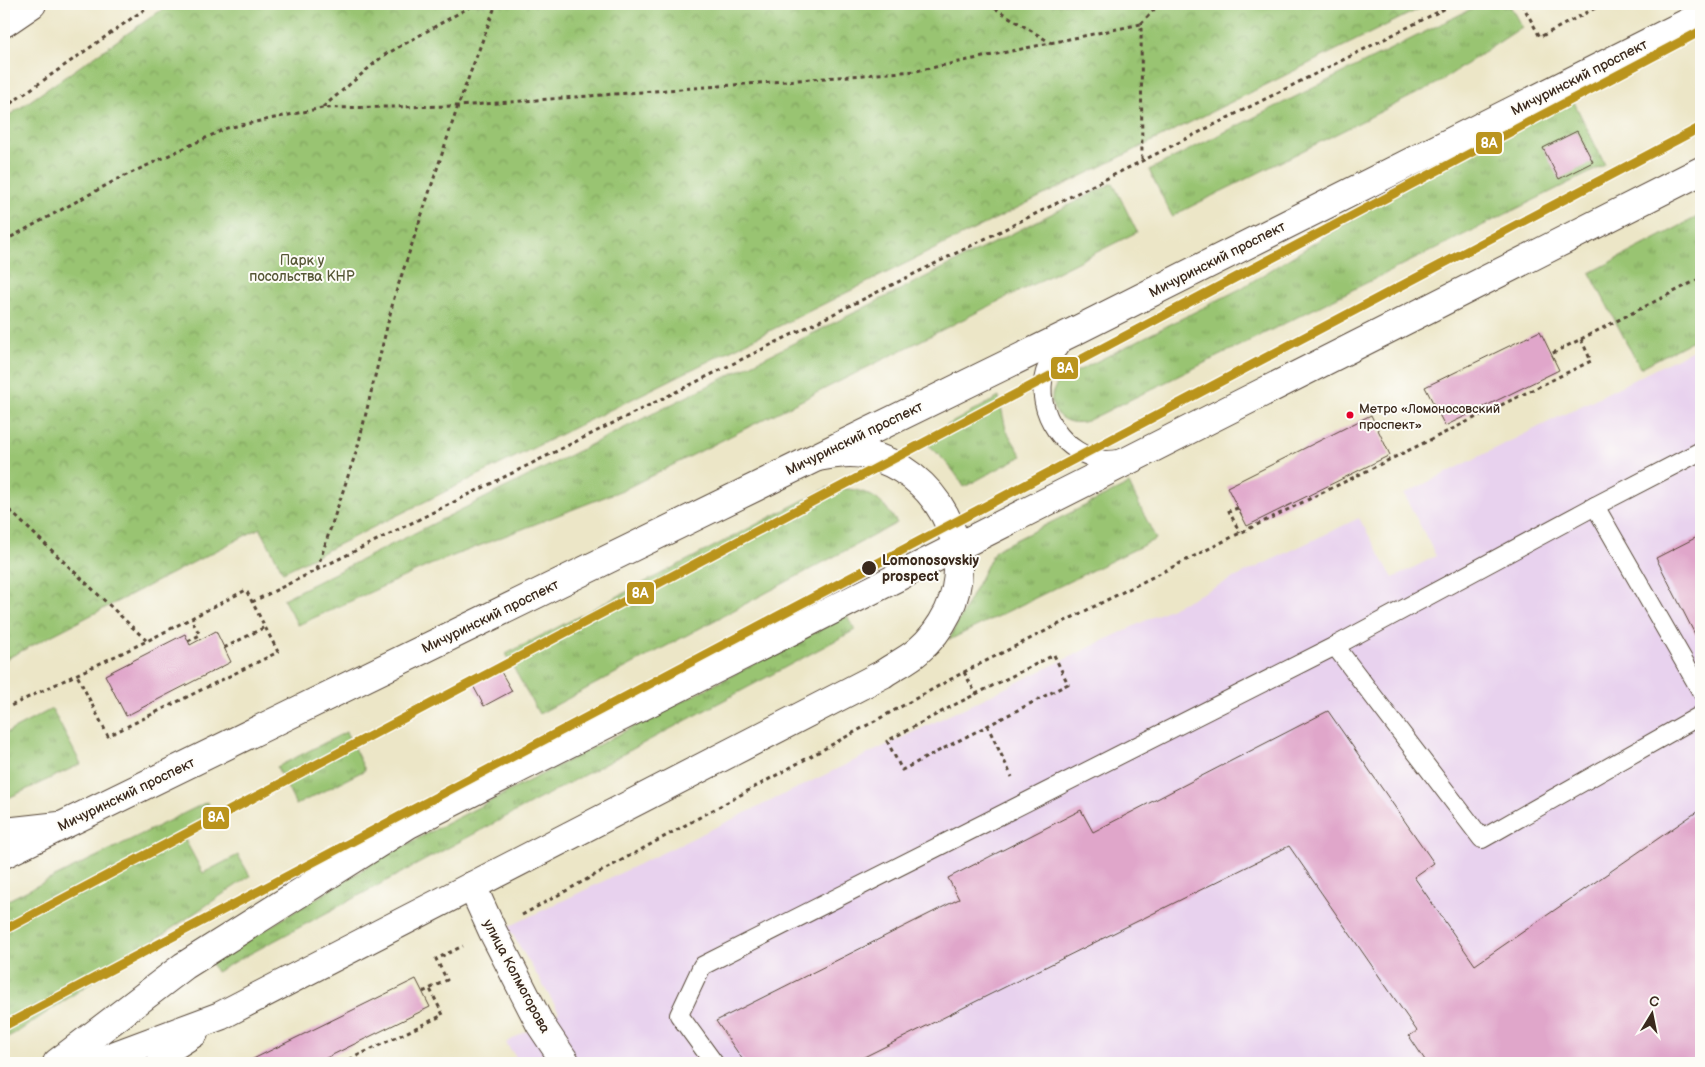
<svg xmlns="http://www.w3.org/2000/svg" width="1705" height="1067" font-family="'Balsamiq Sans',sans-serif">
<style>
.built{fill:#e8d2ee}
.grass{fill:url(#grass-tufts);stroke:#6a7748}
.park{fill:url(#park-crowns);stroke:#6a7748}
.building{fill:#e0a6ca}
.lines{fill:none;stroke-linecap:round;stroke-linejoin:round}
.service-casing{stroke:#564637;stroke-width:20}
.minor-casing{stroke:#564637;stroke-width:30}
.secondary-casing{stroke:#564637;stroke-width:30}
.primary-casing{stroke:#564637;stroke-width:30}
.path{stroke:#564637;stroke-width:3;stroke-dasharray:4 4;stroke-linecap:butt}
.service{stroke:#fff;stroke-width:18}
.minor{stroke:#fff;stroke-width:28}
.secondary{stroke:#fff;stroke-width:28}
.primary{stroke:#fff;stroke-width:28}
.metro-1-casing{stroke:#fdfcf7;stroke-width:12}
.metro-1{stroke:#ba941d;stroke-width:9}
.bus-dot{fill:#e4002b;stroke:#fdfcf7;stroke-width:2}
.stop-dot{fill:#3b2a1e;stroke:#fdfcf7;stroke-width:2}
.labels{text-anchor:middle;stroke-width:4;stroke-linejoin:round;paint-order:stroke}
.bus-label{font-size:13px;fill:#3b2a1e;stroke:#fdfcf7;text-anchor:start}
.street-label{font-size:14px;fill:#3b2a1e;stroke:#fdfcf7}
.park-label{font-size:14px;fill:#575837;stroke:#fdfcf7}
.stop-label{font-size:14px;font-weight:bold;fill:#3b2a1e;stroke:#fdfcf7;text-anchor:start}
.line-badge{stroke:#fdfcf7;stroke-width:2}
.badge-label{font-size:14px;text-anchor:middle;font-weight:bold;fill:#fff}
</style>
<defs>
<pattern id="grass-tufts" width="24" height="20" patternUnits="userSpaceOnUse" patternTransform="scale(1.25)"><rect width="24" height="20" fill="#99c472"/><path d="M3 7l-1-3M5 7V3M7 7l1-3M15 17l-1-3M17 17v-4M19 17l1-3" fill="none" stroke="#7e9f5d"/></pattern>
<pattern id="park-crowns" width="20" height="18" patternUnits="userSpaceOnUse" patternTransform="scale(1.25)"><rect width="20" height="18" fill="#99c472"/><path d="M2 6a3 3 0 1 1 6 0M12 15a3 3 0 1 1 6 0" fill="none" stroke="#7e9f5d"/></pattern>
</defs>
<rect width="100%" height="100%" fill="#fdfcf7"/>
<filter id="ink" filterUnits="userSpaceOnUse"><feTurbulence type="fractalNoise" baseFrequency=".02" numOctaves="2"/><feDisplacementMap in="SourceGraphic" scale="10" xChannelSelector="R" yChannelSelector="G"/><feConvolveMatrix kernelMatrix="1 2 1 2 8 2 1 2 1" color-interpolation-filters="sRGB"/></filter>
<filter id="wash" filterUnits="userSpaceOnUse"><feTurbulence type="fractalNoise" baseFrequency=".0096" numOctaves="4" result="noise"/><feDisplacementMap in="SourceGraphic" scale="20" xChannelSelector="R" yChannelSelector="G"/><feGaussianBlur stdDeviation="1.12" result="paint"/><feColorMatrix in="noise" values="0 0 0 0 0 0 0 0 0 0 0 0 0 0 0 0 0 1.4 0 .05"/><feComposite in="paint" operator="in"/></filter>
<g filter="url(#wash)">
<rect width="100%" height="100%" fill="#ece6c7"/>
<!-- built -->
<path class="built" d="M1701 346V1063H520L506 1043 559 1012 508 927 1359 518 1393 578 1436 556 1404 494Z"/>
<!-- grass -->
<g class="grass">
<path d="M1481 4H1509L1522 27 1436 84 1172 216 1149 170Z"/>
<path d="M1570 94 1605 165 1087 421C1058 430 1039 399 1062 379L1240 289 1453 157Z"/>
<path d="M1113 183 1137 232 625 489 430 565 298 625 283 599Z"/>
<path d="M1701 215V336L1640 368 1590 273Z"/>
<path d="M999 397 1006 430 1022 456 964 487C953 468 939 454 922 439Z"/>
<path d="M1129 484 1156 539 949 640 994 552 1001 547Z"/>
<path d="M827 488C863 488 878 493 897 523L539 714 506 654Z"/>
<path d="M847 616 855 630 216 972 211 963 390 853Z"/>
<path d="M52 709 81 764 4 800V734Z"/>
<path d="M346 732 365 770 296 805 277 767Z"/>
<path d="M207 802 216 820 184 838 203 873 238 855 250 876 19 1031 4 1039V902Z"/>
</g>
<!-- park -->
<path class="park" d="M170 4H1429L283 572 260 528 4 660V119Z"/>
<g id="blocks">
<!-- building -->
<g class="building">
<path d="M1577 131 1593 162 1559 179 1543 148Z"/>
<path d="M1540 331 1559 370 1445 426 1425 387Z"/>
<path d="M1371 415 1390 455 1247 526 1227 487Z"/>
<path d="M1701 535V646L1656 558Z"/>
<path d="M216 631 231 662 126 716 105 675 185 634 190 645Z"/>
<path d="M497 665 512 691 484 706 470 680Z"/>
<path d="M1328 711 1434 863 1414 877 1475 965 1701 809V1063H1427L1409 1036 1417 1031 1289 846 852 1063H745L716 1021 959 899 948 878 1081 810 1093 832Z"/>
<path d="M416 979 430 1007 316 1063H245Z"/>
</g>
</g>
</g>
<g filter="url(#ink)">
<use href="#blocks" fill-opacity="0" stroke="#564637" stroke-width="1"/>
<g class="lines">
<!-- service casing -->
<g class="service-casing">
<g id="service">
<path d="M1066 339C1057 350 1049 359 1045 372 1033 411 1065 457 1105 460 1112 460 1119 459 1125 458"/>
<path d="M1595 506 1701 691"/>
<path d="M1335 646 1482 839 1701 715"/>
<path d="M714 1063 679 1015 702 966 1335 646 1595 506 1701 451"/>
</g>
</g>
<!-- minor casing -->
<g class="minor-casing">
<g id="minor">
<path d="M4 23 32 4"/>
<path d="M472 886 493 932 540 1024 566 1063"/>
</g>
</g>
<!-- secondary casing -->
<g class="secondary-casing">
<g id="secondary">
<path d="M4 831H14L59 826"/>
<path d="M94 1063 220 1016 883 674C894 666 908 660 918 651 930 641 941 626 948 612 979 547 935 470 867 455 851 451 835 454 818 457"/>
<path d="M161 1063 172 1047 194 1033"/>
</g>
</g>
<!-- primary casing -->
<g class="primary-casing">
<g id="primary">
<path d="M4 854 1073 332 1701 16"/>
<path d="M57 1063 184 966 409 824 1701 171"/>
</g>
</g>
<!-- path -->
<g class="path">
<path d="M988 4 1051 43"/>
<path d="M1522 4 1540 37 1603 4"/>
<path d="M1141 24 1159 4"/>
<path d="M323 107 383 56 475 4"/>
<path d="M4 108 152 4"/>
<path d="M4 241 114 181 227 128 322 108 458 106 916 71 1141 24 1142 161"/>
<path d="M1581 339 1701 278"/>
<path d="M4 505 147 641"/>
<path d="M1238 508 1229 511 1240 533"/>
<path d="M317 569 358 446 394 298 458 106 496 4"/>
<path d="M252 602 1142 161 1454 4"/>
<path d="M188 641 200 635 191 619"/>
<path d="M224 648 265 627"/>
<path d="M1054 655 1068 684 902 770 887 741 956 704Z"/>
<path d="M964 672 976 694"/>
<path d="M4 709 147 641 246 590 278 652 108 736 77 675"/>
<path d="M987 725 1012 777"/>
<path d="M522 915 964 672 1240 533 1591 361 1581 339 1551 354"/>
<path d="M423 992 447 980 436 959 463 946"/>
<path d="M342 1063 443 1015 430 989"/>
</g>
<!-- service -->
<use href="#service" class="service"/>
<!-- minor -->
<use href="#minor" class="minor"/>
<!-- secondary -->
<use href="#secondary" class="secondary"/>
<!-- primary -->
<use href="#primary" class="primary"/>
<!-- metro-1 casing -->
<g class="metro-1-casing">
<g id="metro-1">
<path d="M4 930 1701 31"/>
<path d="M4 1026 1701 127"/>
</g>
</g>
<!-- metro-1 -->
<use href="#metro-1" class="metro-1"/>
</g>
</g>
<!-- markers -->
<circle class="bus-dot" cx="1350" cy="415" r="4.5"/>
<circle class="stop-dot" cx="869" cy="568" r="8"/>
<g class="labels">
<!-- bus labels -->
<g class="bus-label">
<text x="1359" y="413">Метро «Ломоносовский<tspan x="1359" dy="16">проспект»</tspan></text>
</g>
<!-- street labels -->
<g class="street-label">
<text transform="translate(1579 77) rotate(-27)" y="5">Мичуринский проспект</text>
<text transform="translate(1217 259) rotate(-27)" y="5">Мичуринский проспект</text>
<text transform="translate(854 438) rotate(-26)" y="5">Мичуринский проспект</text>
<text transform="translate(490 616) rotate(-26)" y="5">Мичуринский проспект</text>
<text transform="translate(126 794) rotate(-26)" y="5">Мичуринский проспект</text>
<text transform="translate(517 976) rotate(62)" y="5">улица Колмогорова</text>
</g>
<!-- park labels -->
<g class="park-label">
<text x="302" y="265">Парк у<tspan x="302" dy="16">посольства КНР</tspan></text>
</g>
<!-- stop labels -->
<g class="stop-label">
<text x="882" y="565">Lomonosovskiy<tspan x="882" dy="16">prospect</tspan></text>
</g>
</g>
<g class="line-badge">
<rect x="1475" y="131" width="28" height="24" rx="5" fill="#ba941d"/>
<rect x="1050" y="356" width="29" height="24" rx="5" fill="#ba941d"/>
<rect x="626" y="581" width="29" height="24" rx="5" fill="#ba941d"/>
<rect x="202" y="806" width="28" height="24" rx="5" fill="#ba941d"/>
</g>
<g class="badge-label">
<text x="1489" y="148">8А</text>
<text x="1065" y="373">8А</text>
<text x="640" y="598">8А</text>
<text x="216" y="822">8А</text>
</g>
<!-- margin -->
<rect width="1705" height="1067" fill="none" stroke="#fdfcf7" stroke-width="20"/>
<!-- north arrow -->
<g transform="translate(1652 1014) rotate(10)" stroke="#fdfcf7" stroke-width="4" paint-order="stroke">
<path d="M0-4L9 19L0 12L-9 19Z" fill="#3b2a1e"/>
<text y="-8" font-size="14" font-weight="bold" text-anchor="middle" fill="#3b2a1e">С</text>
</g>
</svg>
